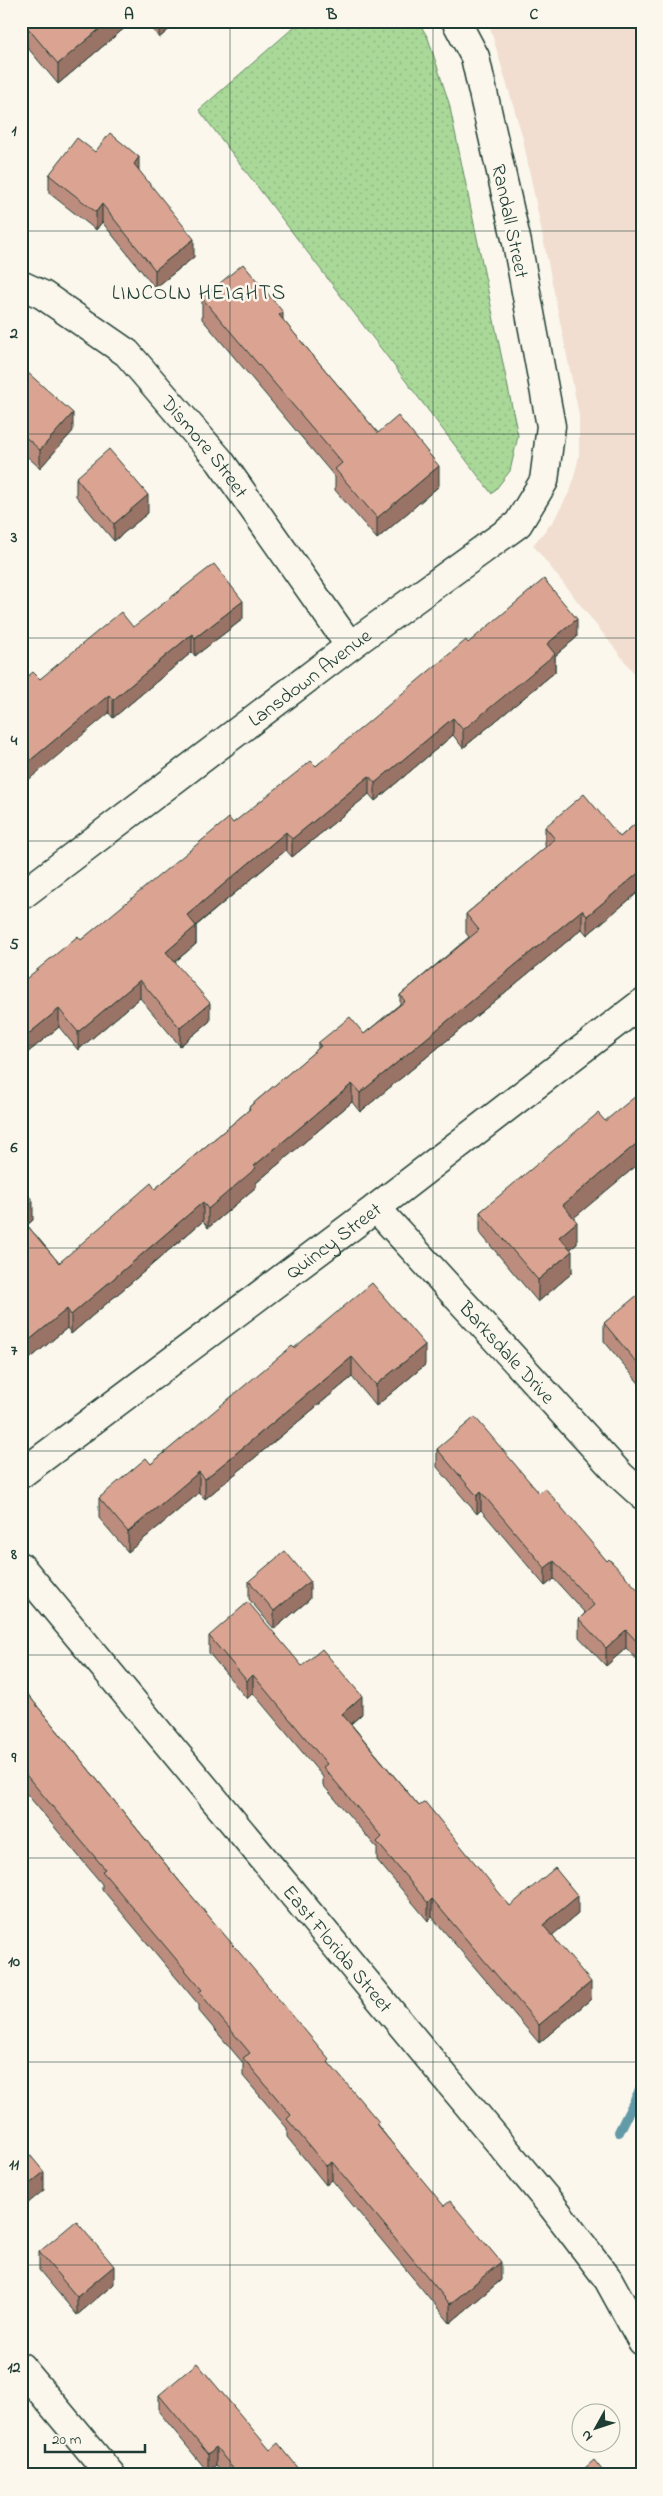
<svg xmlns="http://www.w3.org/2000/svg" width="663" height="2496" font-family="'Indie Flower',sans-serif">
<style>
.built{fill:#f1ded1}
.grass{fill:url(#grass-dots);stroke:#648a66}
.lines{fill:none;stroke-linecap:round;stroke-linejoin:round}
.stream{stroke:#639aa7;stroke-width:10}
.street-casing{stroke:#1f3d34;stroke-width:31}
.secondary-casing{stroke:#1f3d34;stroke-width:31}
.street{stroke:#fbf7ec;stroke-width:28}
.secondary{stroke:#fbf7ec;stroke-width:28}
.wall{fill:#bc8d7e;stroke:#1f3d34}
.shaded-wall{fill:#997366;stroke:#1f3d34}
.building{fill:#dba492;stroke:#1f3d34}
.grid{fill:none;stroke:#1f3d34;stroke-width:1;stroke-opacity:0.55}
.labels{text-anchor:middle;stroke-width:5;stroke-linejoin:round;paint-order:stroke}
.street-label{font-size:20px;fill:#1f3d34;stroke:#fbf7ec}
.neighbourhood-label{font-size:21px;letter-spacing:1px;fill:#1f3d34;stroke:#fbf7ec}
.neatline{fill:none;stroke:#1f3d34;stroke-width:2}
.grid-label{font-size:16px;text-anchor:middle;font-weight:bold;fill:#1f3d34}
</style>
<defs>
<pattern id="grass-dots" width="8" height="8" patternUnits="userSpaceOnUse" patternTransform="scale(1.25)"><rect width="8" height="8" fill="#a9d898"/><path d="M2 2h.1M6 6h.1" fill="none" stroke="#91ba84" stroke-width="1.8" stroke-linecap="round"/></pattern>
</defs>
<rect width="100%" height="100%" fill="#fbf7ec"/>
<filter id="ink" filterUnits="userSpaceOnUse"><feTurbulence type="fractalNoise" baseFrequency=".02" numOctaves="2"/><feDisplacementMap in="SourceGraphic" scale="10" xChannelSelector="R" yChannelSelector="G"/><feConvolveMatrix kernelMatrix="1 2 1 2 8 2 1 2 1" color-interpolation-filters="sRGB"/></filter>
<g filter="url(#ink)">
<!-- built -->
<path class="built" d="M488 21H642V683L533 545 554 520 571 489 579 456V415L522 135Z"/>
<!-- grass -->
<path class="grass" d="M301 21H418L428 38 449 103 518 436 510 471 492 494 199 110Z"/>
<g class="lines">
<!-- stream -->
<path class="stream" d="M619 2132 642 2086"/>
<!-- street casing -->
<g class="street-casing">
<g id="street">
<path id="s1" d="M21 285 43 295 127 353 220 461 350 646"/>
<path id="s2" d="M21 896 350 646 518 524 544 481 551 426 517 243 475 57 456 21"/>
<path id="s3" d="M376 1208 621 1476 642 1495"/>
<path id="s4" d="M21 1474 376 1208 642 1003"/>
<path d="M21 2367 111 2475"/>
</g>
</g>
<!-- secondary casing -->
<g class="secondary-casing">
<g id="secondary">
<path id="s5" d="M21 1567 553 2207 608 2279 642 2341"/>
</g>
</g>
<!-- street -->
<use href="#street" class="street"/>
<!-- secondary -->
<use href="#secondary" class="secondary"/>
</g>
<!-- wall -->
<g class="wall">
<path d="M34 21H133L58 84 27 47V27Z"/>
<path d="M146 21H179L159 38Z"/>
<path d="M95 152 139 171 194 257 155 288 102 222 96 230 49 193V175Z"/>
<path d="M202 298 283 320 378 433 439 486 377 539 335 490V477L202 319Z"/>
<path d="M21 378 73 431 40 468 21 451Z"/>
<path d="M76 478 148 513 114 541 76 496Z"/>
<path d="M243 619 195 656 192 652 113 718 109 713 40 679 133 627Z"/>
<path d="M577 637 555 656V672L463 748 453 735 375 801 369 794 292 857 286 850 196 926V944L175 962 210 1021 180 1046 140 998 78 1050 59 1027 21 1058V983L81 940 233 823 316 766 468 643Z"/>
<path d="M642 818V889L587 935 582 929 360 1112 352 1102 256 1183V1187L208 1228 203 1221 71 1334 67 1328 21 1366V1186L33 1220 27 1225 59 1263 155 1189 249 1110V1107L318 1049V1043L364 1034 400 1004V995L469 937 466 933V914L546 847 545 846V827L620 837Z"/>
<path d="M605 1121 642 1161 573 1218 577 1244 570 1249 572 1273 538 1302 480 1233V1212Z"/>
<path d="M642 1294V1387L604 1341V1323Z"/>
<path d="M294 1348 425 1365 376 1406 352 1377 205 1499 199 1493 128 1552 99 1518V1498L151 1464Z"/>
<path d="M437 1449 539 1493 607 1561 642 1594V1665L626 1648 606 1666 579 1637V1619L585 1613 554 1579 545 1586 481 1510 477 1514 437 1467Z"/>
<path d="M249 1581 310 1599 274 1629 249 1599Z"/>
<path d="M209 1636 302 1666 362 1714 351 1724 419 1806 510 1906 578 1914 552 1935 591 1999 539 2043 432 1917 428 1921 377 1860V1848L323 1785V1777L253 1693 247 1699 209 1653Z"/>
<path d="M21 1686 180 1882 330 2065 379 2127 501 2280 450 2323 332 2180 326 2185 287 2137V2128L243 2076V2063L199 2011V2005L102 1889V1884L21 1787Z"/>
<path d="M39 2252 114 2284 77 2315 39 2270Z"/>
<path d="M159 2395 270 2450 304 2475H224L216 2465 208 2472 159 2412Z"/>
</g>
<!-- shaded-wall -->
<g class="shaded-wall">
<path d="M109 21H133L58 84V64Z"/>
<path d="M159 21H179L159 38Z"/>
<path d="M139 157V174L134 164Z"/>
<path d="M102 204V222L96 230V212Z"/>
<path d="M194 239V257L155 288V270Z"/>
<path d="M283 312V333L279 315Z"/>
<path d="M73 413V431L40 468V450Z"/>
<path d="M439 466V486L377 539V518Z"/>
<path d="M148 495V513L114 541V524Z"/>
<path d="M243 601V619L195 656V638Z"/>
<path d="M577 619V637L555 656V672L463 748V730L547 644Z"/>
<path d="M192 634V652L113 718V700Z"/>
<path d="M109 695V713L21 786V768Z"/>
<path d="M453 718V735L375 801V783Z"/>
<path d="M369 776V794L292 857V839Z"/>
<path d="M286 832V850L187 933V915Z"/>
<path d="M642 870V889L587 935V916Z"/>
<path d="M582 910V929L360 1112V1093Z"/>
<path d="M196 926V944L166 969V952Z"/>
<path d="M140 980V998L78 1050V1032Z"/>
<path d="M210 1003V1021L180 1046V1028Z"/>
<path d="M59 1009V1027L21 1058V1040Z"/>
<path d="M352 1084V1102L256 1183V1187L208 1228V1209L254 1166Z"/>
<path d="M642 1139V1161L563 1227V1205Z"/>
<path d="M33 1201V1220L21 1230V1211Z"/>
<path d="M203 1202V1221L71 1334V1315Z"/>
<path d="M577 1222V1244L559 1258V1237Z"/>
<path d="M572 1251V1273L538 1302V1280Z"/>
<path d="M67 1309V1328L21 1366V1347Z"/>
<path d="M425 1345V1365L376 1406V1385Z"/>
<path d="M352 1357V1377L205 1499V1479Z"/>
<path d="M199 1472V1493L128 1552V1532Z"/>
<path d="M481 1492V1510L477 1514V1496Z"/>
<path d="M554 1561V1579L545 1586V1568Z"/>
<path d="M310 1581V1599L274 1629V1611Z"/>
<path d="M626 1630V1648L606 1666V1648Z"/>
<path d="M253 1675V1693L247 1699V1681Z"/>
<path d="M362 1696V1714L342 1731V1714Z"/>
<path d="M578 1896V1914L543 1943V1925Z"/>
<path d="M432 1899V1917L428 1921V1903Z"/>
<path d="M591 1982V1999L539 2043V2025Z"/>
<path d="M332 2162V2180L326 2185V2166Z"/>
<path d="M44 2172V2190L21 2209V2191Z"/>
<path d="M501 2262V2280L450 2323V2304Z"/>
<path d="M114 2266V2284L77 2315V2297Z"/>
<path d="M216 2447V2465L208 2472V2454Z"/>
</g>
<!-- building -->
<g class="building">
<path d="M34 21H109L58 64 27 27Z"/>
<path d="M110 133 139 157 134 164 194 239 155 270 102 204 96 212 49 175 77 138 95 152Z"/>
<path d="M243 264 283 312 279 315 378 433 398 416 439 466 377 518 335 469 342 463 202 298Z"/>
<path d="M27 372 73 413 40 450 21 433V378Z"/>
<path d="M109 449 148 495 114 524 76 478Z"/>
<path d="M214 564 243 601 195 638 192 634 113 700 109 695 21 768V682L33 672 40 679 121 612 133 627Z"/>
<path d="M544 579 577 619 547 644 555 654 463 730 453 718 375 783 369 776 292 839 286 832 187 915 196 926 166 952 210 1003 180 1028 140 980 78 1032 59 1009 21 1040V983L78 936 81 940 229 818 233 823 311 761 316 766 466 640 468 643Z"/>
<path d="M584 794 620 837 642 818V870L587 916 582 910 360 1093 352 1084 254 1166 256 1168 208 1209 203 1202 71 1315 67 1309 21 1347V1288L26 1284 21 1278V1218L59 1263 151 1183 155 1189 250 1109 249 1107 321 1046 318 1043 350 1017 364 1034 405 1001 400 995 479 930 466 914 555 839 545 827Z"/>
<path d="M642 1091V1139L563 1205 577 1222 559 1237 572 1251 538 1280 480 1212 598 1113 605 1121Z"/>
<path d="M21 1186 33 1201 21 1211Z"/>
<path d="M372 1283 425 1345 376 1385 352 1357 205 1479 199 1472 128 1532 99 1498 146 1458 151 1464 292 1346 294 1348Z"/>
<path d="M641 1292 642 1294V1369L604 1323Z"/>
<path d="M475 1417 539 1493 545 1488 607 1561 609 1559 642 1594V1647L626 1630 606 1648 579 1619 594 1605 554 1561 545 1568 481 1492 477 1496 437 1449Z"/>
<path d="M285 1551 310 1581 274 1611 249 1581Z"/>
<path d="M248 1602 302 1666 322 1649 362 1696 342 1714 419 1806 425 1802 510 1906 555 1868 578 1896 543 1925 591 1982 539 2025 432 1899 428 1903 377 1842 382 1837 323 1767 327 1764 253 1675 247 1681 209 1636Z"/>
<path d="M21 1686 180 1882 330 2060 328 2062 379 2122 376 2124 444 2206 450 2201 501 2262 450 2304 332 2162 326 2166 287 2119 291 2115 243 2058 250 2053 199 1992 202 1990 102 1871 105 1869 21 1769Z"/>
<path d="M21 2144 44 2172 21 2191Z"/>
<path d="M76 2221 114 2266 77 2297 39 2252Z"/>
<path d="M197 2363 270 2450 278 2443 304 2475H238L216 2447 208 2454 159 2395Z"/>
<path d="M594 2460 606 2475H577Z"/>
</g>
</g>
<!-- grid -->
<path class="grid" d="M230 21V2475M433 21V2475M21 231H642M21 434H642M21 638H642M21 841H642M21 1045H642M21 1248H642M21 1451H642M21 1655H642M21 1858H642M21 2062H642M21 2265H642"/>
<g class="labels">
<!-- street labels -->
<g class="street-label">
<text transform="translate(511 221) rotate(78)" y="7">Randall Street</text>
<text dy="7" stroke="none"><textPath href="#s1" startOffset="248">Dismore Street</textPath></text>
<text dy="7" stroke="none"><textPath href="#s2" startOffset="362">Lansdown Avenue</textPath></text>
<text dy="7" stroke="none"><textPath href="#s4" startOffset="390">Quincy Street</textPath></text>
<text dy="7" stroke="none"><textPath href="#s3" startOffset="195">Barksdale Drive</textPath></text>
<text dy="7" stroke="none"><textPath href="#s5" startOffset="496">East Florida Street</textPath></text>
</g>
<!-- neighbourhood labels -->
<g class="neighbourhood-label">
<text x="199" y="299">LINCOLN HEIGHTS</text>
</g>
</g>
<!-- margin -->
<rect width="663" height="2496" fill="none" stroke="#fbf7ec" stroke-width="55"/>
<!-- north arrow -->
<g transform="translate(596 2428) rotate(230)"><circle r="24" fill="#fbf7ec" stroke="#a3ada2"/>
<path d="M0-4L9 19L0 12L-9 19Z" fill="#1f3d34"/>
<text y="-8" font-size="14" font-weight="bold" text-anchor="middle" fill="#1f3d34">N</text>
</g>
<!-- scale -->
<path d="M45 2444v8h100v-8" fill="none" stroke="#1f3d34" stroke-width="2.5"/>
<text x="52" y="2444" font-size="15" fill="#1f3d34" stroke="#fbf7ec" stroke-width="4" paint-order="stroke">20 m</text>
<rect x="28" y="28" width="608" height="2440" class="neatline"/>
<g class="grid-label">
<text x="129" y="19">A</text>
<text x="332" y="19">B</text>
<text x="534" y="19">C</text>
<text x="14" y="135">1</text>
<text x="14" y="338">2</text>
<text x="14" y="542">3</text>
<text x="14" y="745">4</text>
<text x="14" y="949">5</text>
<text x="14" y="1152">6</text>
<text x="14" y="1355">7</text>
<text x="14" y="1559">8</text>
<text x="14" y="1762">9</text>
<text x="14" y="1966">10</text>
<text x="14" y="2169">11</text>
<text x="14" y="2372">12</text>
</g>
</svg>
